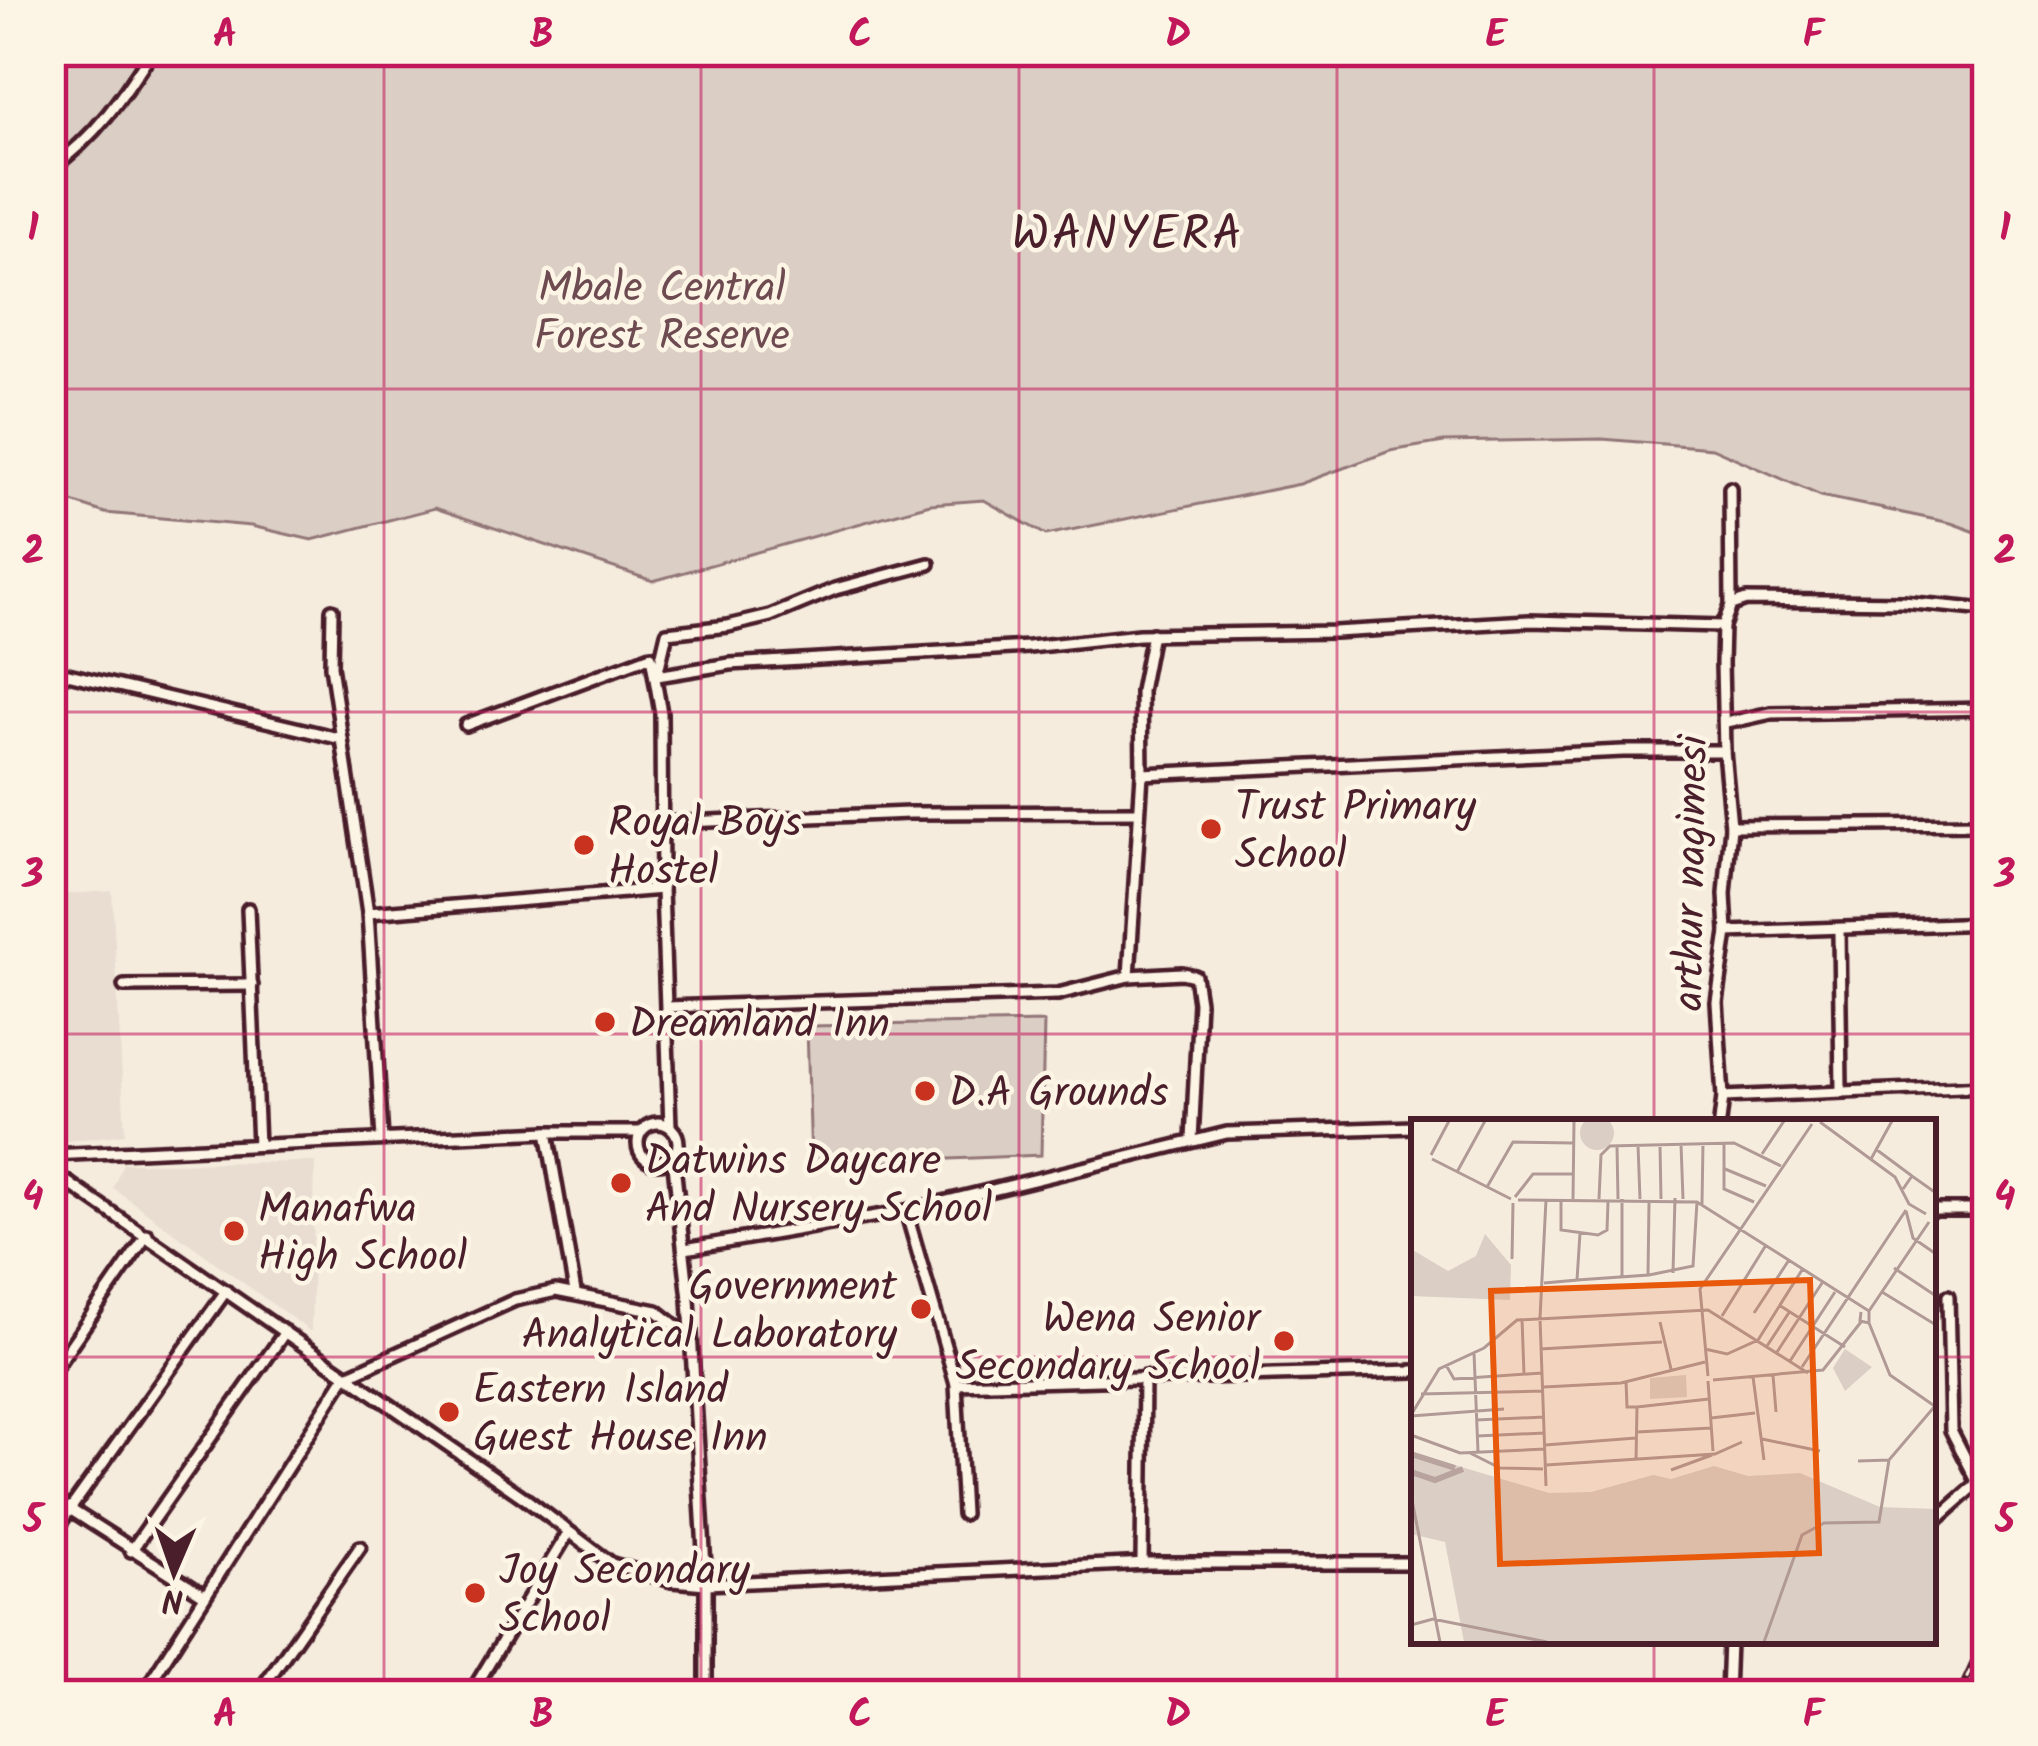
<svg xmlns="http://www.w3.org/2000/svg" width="2038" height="1746" font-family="Kalam,sans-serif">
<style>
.built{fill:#e8ddd0}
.green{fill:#dbcec4;stroke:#927678;stroke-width:3}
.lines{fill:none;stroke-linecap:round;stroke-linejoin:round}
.street-casing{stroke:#4a1f2b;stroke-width:18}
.street{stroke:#fcf5e5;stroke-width:9}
.rail-casing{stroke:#4a1f2b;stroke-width:8}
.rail{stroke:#fcf5e5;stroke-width:3;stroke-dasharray:9;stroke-linecap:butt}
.grid{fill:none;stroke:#c2185b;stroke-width:3;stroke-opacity:0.55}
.poi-dot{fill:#c8321e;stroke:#fcf5e5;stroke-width:4.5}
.labels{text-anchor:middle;stroke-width:9;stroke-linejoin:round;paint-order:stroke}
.park-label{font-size:42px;fill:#6e4b51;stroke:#fcf5e5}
.poi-label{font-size:42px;fill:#4a1f2b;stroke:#fcf5e5;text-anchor:start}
.street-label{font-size:42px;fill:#4a1f2b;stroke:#fcf5e5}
.quarter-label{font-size:48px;letter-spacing:3px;fill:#4a1f2b;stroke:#fcf5e5}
.inset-river{fill:none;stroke:#b8a39e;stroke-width:6}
.inset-road{fill:none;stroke:#b19a96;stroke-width:3}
.view{fill:#e8590c;fill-opacity:0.15;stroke:#e8590c;stroke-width:6}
.inset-edge{fill:none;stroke:#4a1f2b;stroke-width:6}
.neatline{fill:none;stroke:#c2185b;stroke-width:4.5}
.grid-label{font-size:39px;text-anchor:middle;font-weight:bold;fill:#c2185b}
</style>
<rect width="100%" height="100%" fill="#f5ecde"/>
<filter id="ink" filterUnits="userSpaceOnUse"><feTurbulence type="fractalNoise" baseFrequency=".00833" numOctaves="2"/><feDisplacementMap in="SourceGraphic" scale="24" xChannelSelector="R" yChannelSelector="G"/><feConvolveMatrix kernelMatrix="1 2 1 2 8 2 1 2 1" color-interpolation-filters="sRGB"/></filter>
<g filter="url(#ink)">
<!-- built -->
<g class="built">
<path d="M112 891 125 1134 51 1143V895Z"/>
<path d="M315 1162 311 1332 113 1188 123 1163Z"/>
</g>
<!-- green -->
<g class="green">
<path d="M51 51H1987V536L1951 523 1821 496 1712 448 1602 439 1444 442 1390 451 1300 484 1046 535 984 500 930 504 653 581 435 508 312 540 251 526 105 513 51 495Z"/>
<path d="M1044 1022 1041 1155 811 1165 807 1026Z"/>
</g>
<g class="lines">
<!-- street casing -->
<g class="street-casing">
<g id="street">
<path d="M51 168C96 137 123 96 152 51"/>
<path d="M1731 605 1746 600 1903 602 1987 610"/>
<path d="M332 610 331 666 368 913 382 1139"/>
<path d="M1152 634 1141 691 1142 774 1129 976 1182 973 1195 976 1199 1002 1192 1140"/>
<path d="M51 670 342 739"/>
<path d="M658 671 667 633 728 626 770 616 835 589 929 564"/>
<path d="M657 676 730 664 1029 647 1139 635 1334 632 1529 621 1723 626"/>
<path d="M1726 723 1771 713 1987 709"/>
<path d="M466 725 651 656 661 713 662 889 670 1127"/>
<path d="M1142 774 1623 751H1724"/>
<path d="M661 823 909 813 1138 812"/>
<path d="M1731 826 1987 824"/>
<path d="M248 909 258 1145"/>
<path d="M368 913 662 889"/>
<path d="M1839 931 1841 1089"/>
<path d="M1727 932 1987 923"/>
<path d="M124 986 252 985"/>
<path d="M667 1007 1058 994 1129 976"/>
<path d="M1980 1086 1981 923"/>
<path d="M1723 1097 1987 1086"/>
<path d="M1720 1122 1723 1097 1717 1002 1727 932 1725 894 1731 826 1724 751 1722 663 1723 626 1731 605 1730 488"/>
<circle cx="658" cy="1143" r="20"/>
<path d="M547 1132 575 1292"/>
<path d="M51 1155 547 1132H641"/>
<path d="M673 1156 689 1299 706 1584V1695"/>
<path d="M51 1171 523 1497 612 1564 672 1581 706 1584 1148 1563H1414"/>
<path d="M51 1210 70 1184"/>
<path d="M1933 1210H1987"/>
<path d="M906 1211 956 1384 963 1514"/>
<path d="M685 1249 906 1211 1227 1133 1414 1127"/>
<path d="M1948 1296 1951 1430 1978 1483"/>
<path d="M51 1374 147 1235"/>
<path d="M956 1384 1414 1371"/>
<path d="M51 1497 204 1595"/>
<path d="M1933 1523 1987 1475"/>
<path d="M51 1536 226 1291"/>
<path d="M131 1551 285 1332"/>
<path d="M1142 1563 1144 1377"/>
<path d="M142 1695 345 1377 515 1300 556 1291 657 1311 690 1337"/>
<path d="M257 1695 360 1547"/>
<path d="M470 1695 568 1533"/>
<path d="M1727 1695 1729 1641"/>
</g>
</g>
<!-- street -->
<use href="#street" class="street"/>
<!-- rail casing -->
<g class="rail-casing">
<path id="rail" d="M1959 1695 1987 1634"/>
</g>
<!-- rail -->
<use href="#rail" class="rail"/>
</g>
</g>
<!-- grid -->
<path class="grid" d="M384 51V1695M701 51V1695M1019 51V1695M1337 51V1695M1654 51V1122M51 389H1987M51 712H1987M51 1034H1987M51 1357H1414M1933 1357H1987M1654 1641V1695"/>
<!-- markers -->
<g class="poi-dot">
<circle cx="1211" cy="829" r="12"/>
<circle cx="584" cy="845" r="12"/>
<circle cx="605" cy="1022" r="12"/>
<circle cx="925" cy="1091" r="12"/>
<circle cx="621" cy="1183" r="12"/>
<circle cx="234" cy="1231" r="12"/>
<circle cx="921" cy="1309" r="12"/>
<circle cx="1284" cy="1341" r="12"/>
<circle cx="449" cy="1412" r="12"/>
<circle cx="475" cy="1593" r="12"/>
</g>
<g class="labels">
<!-- park labels -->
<g class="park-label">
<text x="662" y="301">Mbale Central<tspan x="662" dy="48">Forest Reserve</tspan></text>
</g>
<!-- poi labels -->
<g class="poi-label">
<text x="1235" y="820">Trust Primary<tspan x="1235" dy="48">School</tspan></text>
<text x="608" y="836">Royal Boys<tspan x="608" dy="48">Hostel</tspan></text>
<text x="629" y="1037">Dreamland Inn</text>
<text x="949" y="1106">D.A Grounds</text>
<text x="645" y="1174">Datwins Daycare<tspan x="645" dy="48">And Nursery School</tspan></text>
<text x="258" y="1222">Manafwa<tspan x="258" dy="48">High School</tspan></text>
<text x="897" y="1300" text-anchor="end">Government<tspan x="897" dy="48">Analytical Laboratory</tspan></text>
<text x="1260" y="1332" text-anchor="end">Wena Senior<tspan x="1260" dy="48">Secondary School</tspan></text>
<text x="473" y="1403">Eastern Island<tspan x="473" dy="48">Guest House Inn</tspan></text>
<text x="499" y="1584">Joy Secondary<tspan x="499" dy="48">School</tspan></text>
</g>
<!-- street labels -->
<g class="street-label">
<text transform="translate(1689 873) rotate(-89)" y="15">arthur nagimesi</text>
</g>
<!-- quarter labels -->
<g class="quarter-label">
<text x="1128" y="249">WANYERA</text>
</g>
</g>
<!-- overview -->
<g transform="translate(1411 1119)">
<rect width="525" height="525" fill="#f5ecde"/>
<path d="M169 14a17 17 0 1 1 34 0a17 17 0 1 1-34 0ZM74 115 100 146 99 181 0 177V130L37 152 65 137ZM434 230 461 248 434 272 422 249ZM275 256 276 278 239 280V259ZM0 333 138 374 180 373 242 356 260 360 303 347 337 357 389 354 469 388 525 390V523H53L34 423 0 415Z" fill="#dbcec4"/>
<path class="inset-river" d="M0 335 44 349M0 353 24 361 52 350"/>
<path class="inset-road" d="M409 3 484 58 498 85 515 95M313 24V70L343 83M270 25 272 80M227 26 229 80M249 26 250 80M206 27 207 80M466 31 501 57M351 35 373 2M20 36 38 2M21 40 100 80M460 40 481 2M314 50 355 67M46 53 74 2M76 68 102 23 162 24M492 70 501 57 525 74M104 78 122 55H162M162 80 163 2M188 80 190 36 199 27 323 24 370 47M211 80V159M107 81 286 83 458 192V204L449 202 450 193M150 81V111L187 116 196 111 197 83M291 85 292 24M495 92 502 119 525 135M101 140 102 84M483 149 525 177M262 154 264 79M238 156 282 147 286 83M166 161 237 156 238 84M133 164 166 161 169 114M471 173 525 206M368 186 434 228M458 192 518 103M343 194 378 141M311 197 355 126M111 200 113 255M249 203 260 250M458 204 479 256 525 288M356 227 379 192M129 230 251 223M294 230 316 235 347 221 391 151M366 233 411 164M63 234 67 333M379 242 424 173M35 246 43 260 131 254M391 248 495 91M362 256 365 293M297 257 289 170 401 5M342 258 353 341M302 261 412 251 450 203M215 262 216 288H226L225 341M297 262 302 332M133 268 210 264 294 243M10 275 131 272M226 288 298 280M0 296 28 250 73 229 106 201 297 191 397 254M0 297 93 290M300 299 344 294M65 301 133 298M226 313 300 309M0 316 49 334 134 330M66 317 133 314M351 320 409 332M134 326 225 319M59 334 89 349 132 350M447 342 478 341 524 287M135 346 304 335 331 323M260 351 301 336M135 367 129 199 135 81M0 376 29 523M0 506 22 500 136 523M353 523 391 416 413 404 468 403 478 341"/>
<path class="view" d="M399 161 408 434 89 445 80 172Z"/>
<rect width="525" height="525" class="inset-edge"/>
</g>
<!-- margin -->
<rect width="2038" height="1746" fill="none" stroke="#fcf5e5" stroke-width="132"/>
<!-- north arrow -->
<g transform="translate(174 1572) rotate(182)" stroke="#fcf5e5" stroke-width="9" paint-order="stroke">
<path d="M0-9L21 45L0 30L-21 45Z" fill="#4a1f2b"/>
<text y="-18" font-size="33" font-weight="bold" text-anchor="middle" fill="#4a1f2b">N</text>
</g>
<rect x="66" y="66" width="1906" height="1614" class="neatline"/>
<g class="grid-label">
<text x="225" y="47">A</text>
<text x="542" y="47">B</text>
<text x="860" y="47">C</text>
<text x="1178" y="47">D</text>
<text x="1496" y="47">E</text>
<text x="1813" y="47">F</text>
<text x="33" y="241">1</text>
<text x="2005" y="241">1</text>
<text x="33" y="564">2</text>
<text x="2005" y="564">2</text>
<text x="33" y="887">3</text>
<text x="2005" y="887">3</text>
<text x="33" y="1209">4</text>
<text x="2005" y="1209">4</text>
<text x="33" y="1532">5</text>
<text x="2005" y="1532">5</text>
<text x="225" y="1727">A</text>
<text x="542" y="1727">B</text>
<text x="860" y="1727">C</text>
<text x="1178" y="1727">D</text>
<text x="1496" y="1727">E</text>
<text x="1813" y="1727">F</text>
</g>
</svg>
